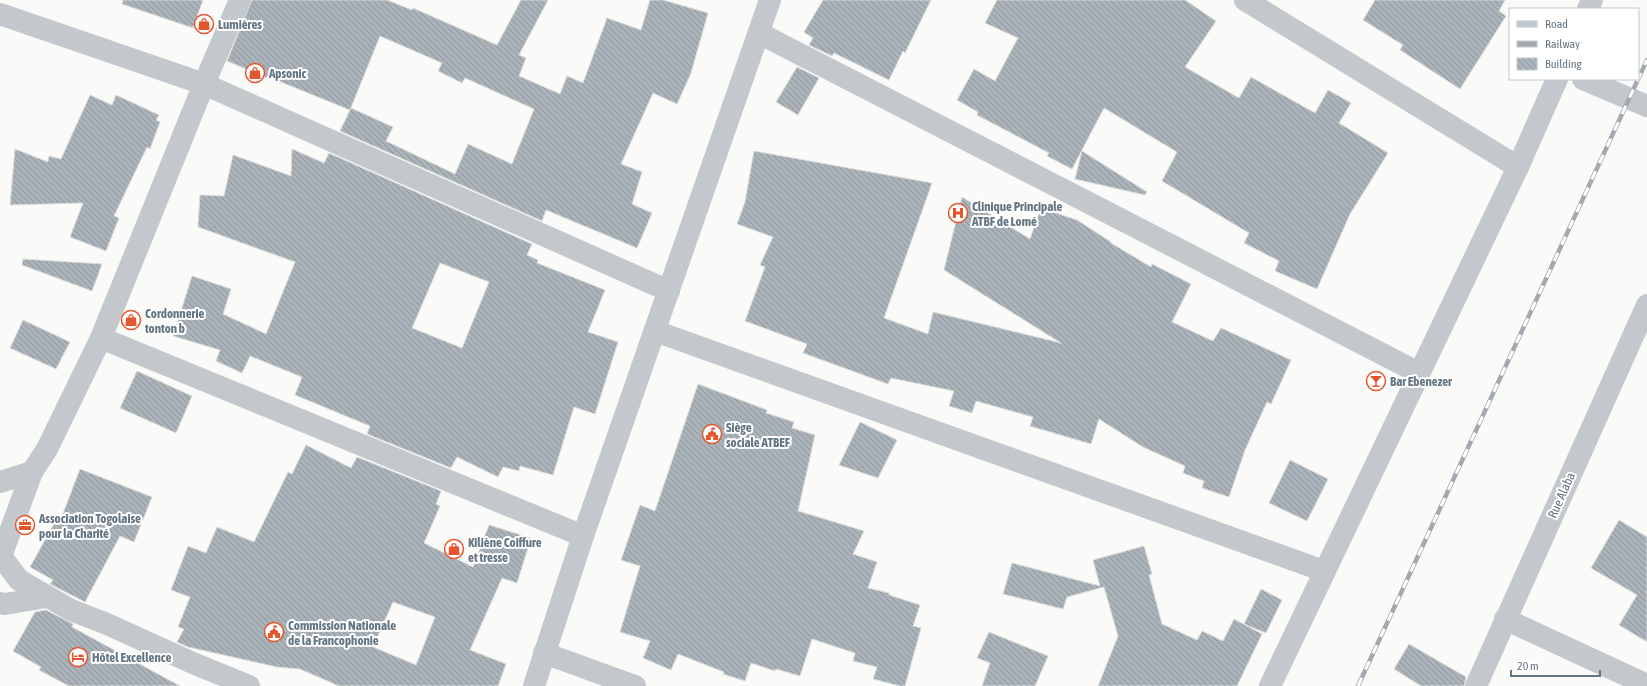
<svg xmlns="http://www.w3.org/2000/svg" width="1647" height="686" font-family="'Asap Condensed',sans-serif">
<style>
.building{fill:url(#building-back-hatch);stroke:#dcdcda;fill-rule:evenodd}
.lines{fill:none;stroke-linecap:round;stroke-linejoin:round}
.street{stroke:#c3c8cc;stroke-width:22}
.rail-casing{stroke:#a2aab0;stroke-width:4.5}
.rail{stroke:#fff;stroke-width:3;stroke-dasharray:9;stroke-linecap:butt}
.labels{text-anchor:middle;stroke-width:4;stroke-linejoin:round;paint-order:stroke}
.poi-label{font-size:13px;font-weight:bold;fill:#657683;stroke:#fff;text-anchor:start}
.street-label{font-size:13px;fill:#657683;stroke:#fff}
</style>
<defs>
<pattern id="building-back-hatch" width="6" height="6" patternUnits="userSpaceOnUse"><rect width="6" height="6" fill="#aab3b9"/><path d="M-1 5l2 2M0 0l6 6M5-1l2 2" fill="none" stroke="#8e969c"/></pattern>
</defs>
<rect width="100%" height="100%" fill="#fafaf8"/>
<!-- building -->
<g class="building">
<path d="M123 0H203L193 28 122 4Z"/>
<path d="M252 0H387L412 10 413 8 497 45 521 0H548L519 55 526 58 519 76 560 94 567 76 583 83 607 18 641 30 650 0H663L708 13 691 73 677 104 653 93 621 164 642 172 632 204 652 213 637 248 546 210 542 221 340 131 351 108 393 127 386 141 455 174 468 144 512 164 534 109 465 78 462 83 438 71 442 63 380 36 350 110 271 78 270 79 227 61Z"/>
<path d="M823 0H931L905 53 903 51 889 80 834 53 832 56 809 45 813 38 804 32Z"/>
<path d="M997 0H1185L1216 21 1185 67 1239 98 1251 77 1315 113 1328 90 1351 103 1339 123 1388 153 1350 214 1317 289 1275 271 1279 261 1244 243 1249 233 1162 181 1177 152 1104 108 1072 169 1047 156 1049 153 977 115 978 112 957 100 974 69 995 81 1018 38 985 23Z"/>
<path d="M1375 0H1505L1499 11 1506 16 1460 89 1400 50 1403 45 1363 20Z"/>
<path d="M797 67 819 78 798 115 776 102Z"/>
<path d="M90 95 112 105 116 95 159 115 156 120 160 122 150 149 147 147 114 216 119 218 106 251 70 237 83 203 10 205 15 149 48 162 49 156 61 159Z"/>
<path d="M292 149 324 163 329 153 532 244 527 255 538 260 537 263 605 290 588 332 618 342 595 414 574 407 553 475 520 466 519 471 503 467 498 477 457 457 451 468 367 434 370 426 295 395 302 377 250 356 242 373 216 361 220 350 173 336 192 276 231 289 223 314 266 334 295 262 198 227 200 195 224 196 233 155 291 176ZM440 263 489 282 462 348 412 328Z"/>
<path d="M754 151 932 183 884 318 928 334 933 312 1061 343 944 270 962 197 1030 239 1041 208 1077 220 1111 242V243L1151 267 1152 264 1191 284 1172 322 1213 341 1221 328 1291 360 1271 404 1267 402 1245 450 1229 497 1202 488 1204 481 1183 473 1185 466 1143 447 1099 419 1091 444 1030 426 1033 417 976 401 972 413 949 406 954 391 891 378 888 384 803 353 807 344 745 321 765 267 760 265 773 237 737 224 745 202Z"/>
<path d="M1082 151 1147 192 1145 195 1075 179Z"/>
<path d="M23 259 102 264 92 291 22 265Z"/>
<path d="M23 320 70 342 56 369 10 348Z"/>
<path d="M137 371 192 396 176 433 120 408Z"/>
<path d="M698 384 767 410 766 413 794 422 792 428 815 435 798 511 864 531 853 554 877 562 868 588 889 593V595L920 605 913 626 921 628 905 686H900L873 679 877 667 853 661 855 653 812 639 800 676 776 669 775 671 751 663 745 681 723 674 724 672 678 654 671 670 643 658 650 641 620 632 640 566 621 560 640 505 655 511Z"/>
<path d="M860 422 897 440 878 478 839 465Z"/>
<path d="M306 445 351 468 357 457 441 491 436 504 440 506 424 543 473 567 489 525 531 538 517 583 502 578 470 650 506 664 498 686H339L300 669 277 667 188 647 177 642 184 629 178 627 190 597 171 590 188 546 206 553 217 527 254 542 288 472 292 474ZM393 602 435 617 416 665 373 647Z"/>
<path d="M1290 460 1328 479 1307 521 1269 503Z"/>
<path d="M80 469 152 497 134 542 120 536 85 602 50 584 53 580 30 567 55 522 59 524Z"/>
<path d="M1619 520 1647 537V642L1619 625 1637 595 1591 568Z"/>
<path d="M1144 546 1152 574 1149 575 1162 624 1197 640 1202 631 1223 641 1234 619 1262 634 1237 686H1098L1118 636 1104 587 1067 597 1063 609 1003 594 1012 563 1100 586 1093 560Z"/>
<path d="M1261 589 1282 600 1266 633 1244 624Z"/>
<path d="M46 610 73 624 72 627 180 686H69L39 670 41 667 13 651 35 612Z"/>
<path d="M989 632 1048 656 1035 686H982L990 663 977 658Z"/>
<path d="M1409 644 1466 677 1464 686H1421L1394 669Z"/>
</g>
<g class="lines">
<!-- street -->
<g class="street">
<path d="M1245 0 1518 167"/>
<path d="M1588 9 1592 0"/>
<path d="M0 14 204 84 669 291"/>
<path d="M759 33 1419 373"/>
<path d="M1583 79 1647 106"/>
<path d="M655 331 1324 571"/>
<path d="M101 338 583 536"/>
<path d="M0 482 32 472"/>
<path d="M0 555 19 580 71 610 107 624 195 664 249 686"/>
<path d="M0 559 32 472 47 449 101 338 204 84 240 0"/>
<path d="M0 603 5 604 47 597"/>
<path d="M1505 619 1647 685"/>
<path d="M544 653 635 686"/>
<path d="M534 686 583 536 770 0"/>
<path d="M1270 686 1518 167 1557 79"/>
<path d="M1476 686 1647 305"/>
</g>
<!-- rail casing -->
<g class="rail-casing">
<path id="rail" d="M1358 686 1647 60"/>
</g>
<!-- rail -->
<use href="#rail" class="rail"/>
</g>
<!-- icons -->
<defs>
<g id="shop-ring" transform="scale(1)"><circle r="9.5" fill="#fff" stroke="#e4572e" stroke-width="1.5"/><path d="M-5-2.5h2.3a2.7 3.5 0 0 1 5.4 0H5L5.5 6h-11ZM-1.5-2.5h3a1.5 2.3 0 0 0-3 0Z" fill="#e4572e"/></g>
<g id="hospital-ring" transform="scale(1)"><circle r="9.5" fill="#fff" stroke="#e4572e" stroke-width="1.5"/><path d="M-5-5h3v3.5h4V-5h3V5h-3V1.5h-4V5h-3Z" fill="#e4572e"/></g>
<g id="bar-ring" transform="scale(1)"><circle r="9.5" fill="#fff" stroke="#e4572e" stroke-width="1.5"/><path d="M-6-5H6L.8 .8V4.5H3.5V6h-7V4.5H-.8V.8Z" fill="#e4572e"/></g>
<g id="civic-ring" transform="scale(1)"><circle r="9.5" fill="#fff" stroke="#e4572e" stroke-width="1.5"/><path d="M-.6-6.5H3V-4.5H.6V-3L4-1V1h2V6H-6V1h2V-1L-.6-3ZM-1.2 2.5V6h2.4V2.5Z" fill="#e4572e"/></g>
<g id="office-ring" transform="scale(1)"><circle r="9.5" fill="#fff" stroke="#e4572e" stroke-width="1.5"/><path d="M-6-3h4V-5.5h4V-3h4V5H-6ZM-1-4.5V-3h2v-1.5ZM-6 0V1H6V0Z" fill="#e4572e"/></g>
<g id="hotel-ring" transform="scale(1)"><circle r="9.5" fill="#fff" stroke="#e4572e" stroke-width="1.5"/><path d="M-6-4.5h1.5V1H6V5H4.5V3h-9V5H-6ZM-4 0a1.8 1.8 0 1 1 3.6 0ZM.5 0V-2.5h3Q6-2.5 6 0Z" fill="#e4572e"/></g>
</defs>
<g fill-rule="evenodd">
<use href="#shop-ring" x="204" y="24"/>
<use href="#shop-ring" x="255" y="73"/>
<use href="#hospital-ring" x="958" y="213"/>
<use href="#shop-ring" x="131" y="320"/>
<use href="#bar-ring" x="1376" y="381"/>
<use href="#civic-ring" x="712" y="434"/>
<use href="#office-ring" x="25" y="525"/>
<use href="#shop-ring" x="454" y="549"/>
<use href="#civic-ring" x="274" y="632"/>
<use href="#hotel-ring" x="78" y="657"/>
</g>
<g class="labels">
<!-- poi labels -->
<g class="poi-label">
<text x="218" y="29">Lumières</text>
<text x="269" y="78">Apsonic</text>
<text x="972" y="211">Clinique Principale<tspan x="972" dy="15">ATBF de Lomé</tspan></text>
<text x="145" y="318">Cordonnerie<tspan x="145" dy="15">tonton b</tspan></text>
<text x="1390" y="386">Bar Ebenezer</text>
<text x="726" y="432">Siège<tspan x="726" dy="15">sociale ATBEF</tspan></text>
<text x="39" y="523">Association Togolaise<tspan x="39" dy="15">pour la Charité</tspan></text>
<text x="468" y="547">Kiliène Coiffure<tspan x="468" dy="15">et tresse</tspan></text>
<text x="288" y="630">Commission Nationale<tspan x="288" dy="15">de la Francophonie</tspan></text>
<text x="92" y="662">Hôtel Excellence</text>
</g>
<!-- street labels -->
<g class="street-label">
<text transform="translate(1561 495) rotate(-66)" y="5">Rue Alaba</text>
</g>
</g>
<!-- legend -->
<rect x="1509" y="8" width="130" height="72" fill="#ffffff" stroke="#c1c8cd"/>
<rect x="1517" y="21" width="20" height="6" fill="#c3c8cc" stroke="#c1c8cd"/>
<text x="1545" y="28" font-size="12" fill="#657683">Road</text>
<rect x="1517" y="41" width="20" height="6" fill="#a2aab0" stroke="#c1c8cd"/>
<text x="1545" y="48" font-size="12" fill="#657683">Railway</text>
<rect x="1517" y="58" width="20" height="12" fill="url(#building-back-hatch)" stroke="#c1c8cd"/>
<text x="1545" y="68" font-size="12" fill="#657683">Building</text>
<!-- scale -->
<path d="M1511 670v6h89v-6" fill="none" stroke="#657683" stroke-width="2"/>
<text x="1517" y="670" font-size="12" fill="#657683" stroke="#ffffff" stroke-width="3" paint-order="stroke">20 m</text>
</svg>
